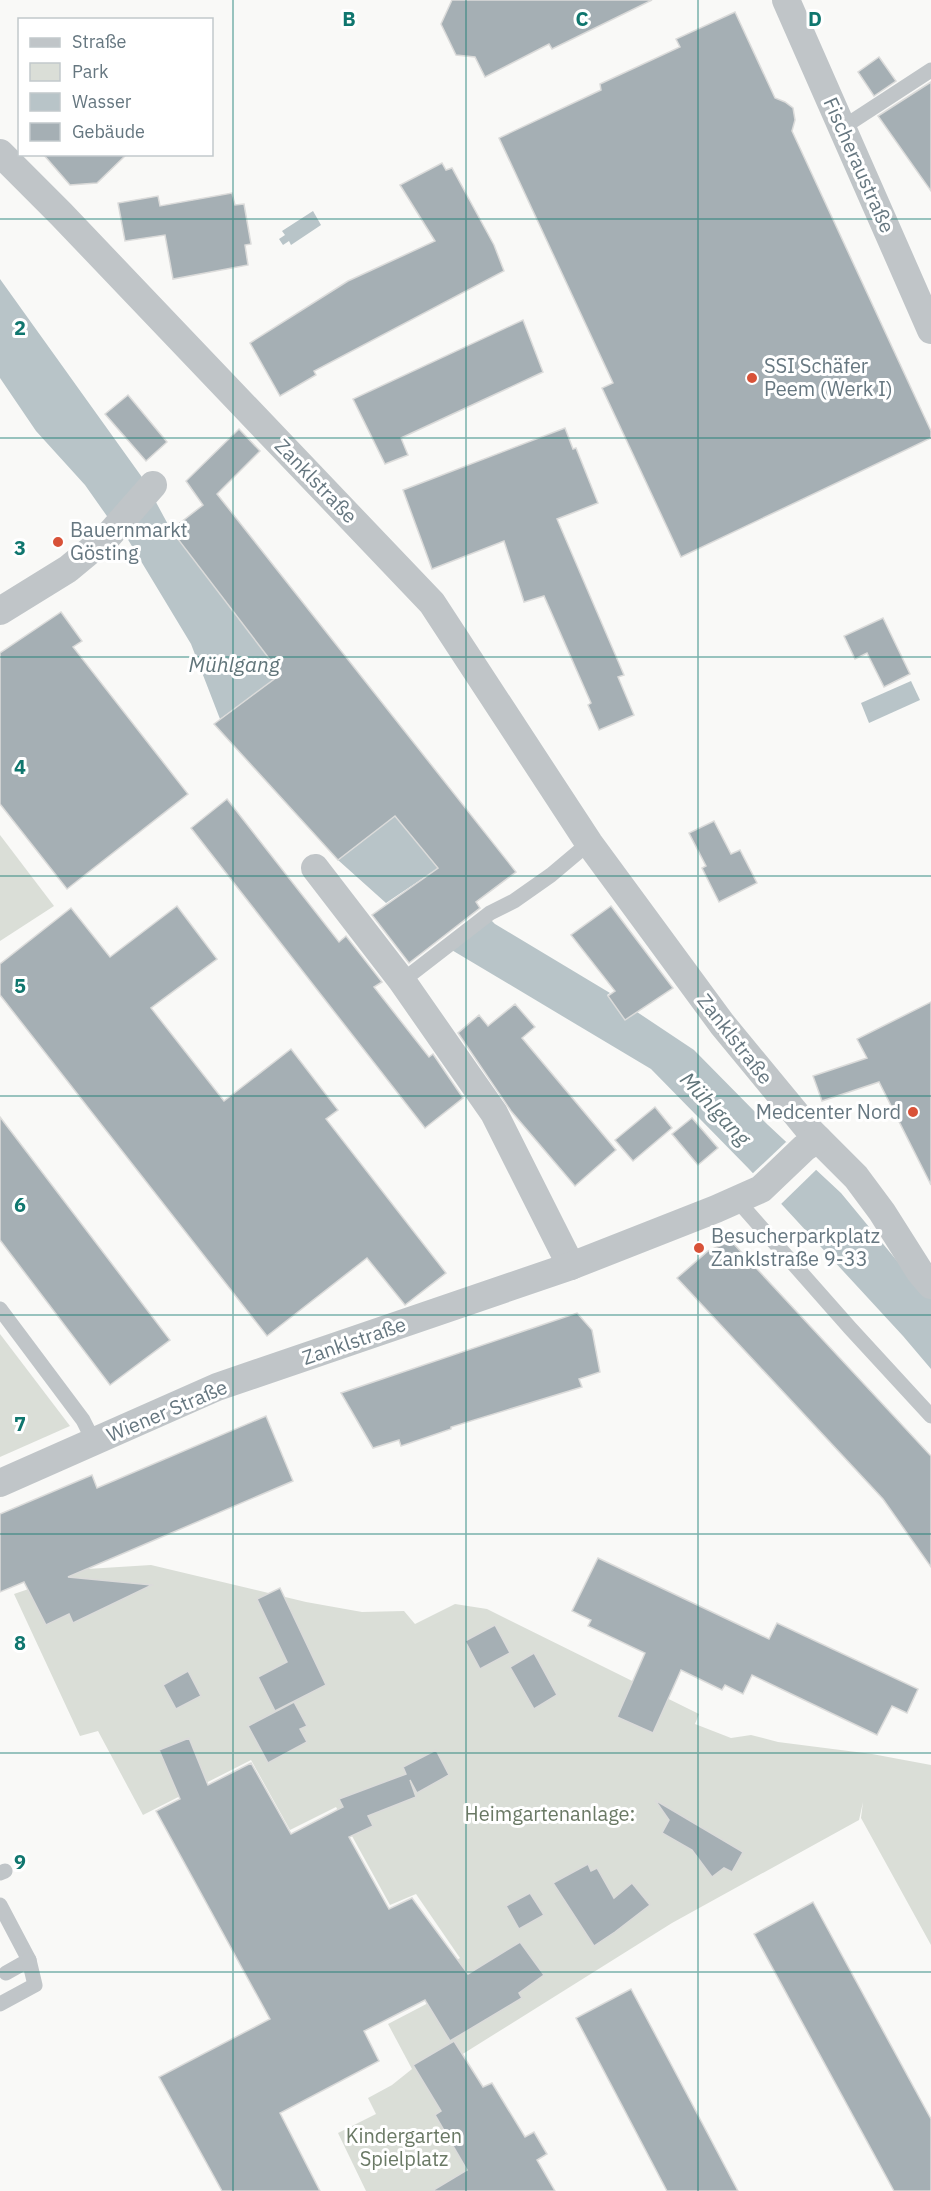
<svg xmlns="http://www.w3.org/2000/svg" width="931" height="2191" font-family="'IBM Plex Sans',sans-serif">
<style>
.green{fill:#daded7}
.water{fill:#b8c4c8}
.pier{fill:#f9f9f7}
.building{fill:#a5afb4;stroke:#dbdbda;stroke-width:1.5}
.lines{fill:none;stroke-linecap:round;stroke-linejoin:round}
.service{stroke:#c0c5c8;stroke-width:15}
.minor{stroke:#c0c5c8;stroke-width:28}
.grid{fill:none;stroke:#0f766e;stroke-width:1.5;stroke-opacity:0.55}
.poi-dot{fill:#d85238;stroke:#fff;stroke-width:2}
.labels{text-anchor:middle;stroke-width:6;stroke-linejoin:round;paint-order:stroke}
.street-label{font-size:20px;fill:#667780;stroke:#fff}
.poi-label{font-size:20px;fill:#667780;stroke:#fff;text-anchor:start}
.park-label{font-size:20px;fill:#6a7965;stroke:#fff}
.water-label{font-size:21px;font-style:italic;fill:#61757a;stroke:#fff}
.grid-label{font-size:20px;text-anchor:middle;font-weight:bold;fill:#0f766e;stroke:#fff;stroke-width:6;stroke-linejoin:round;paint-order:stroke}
</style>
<rect width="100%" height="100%" fill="#f9f9f7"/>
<!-- green -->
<g class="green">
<path d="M0 835 54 906 0 941Z"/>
<path d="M0 1334 70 1426 0 1457Z"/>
<path d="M151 1565 306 1602 362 1612 404 1611 415 1624 455 1604 487 1609 699 1714 695 1724 731 1738 751 1735 778 1742 872 1754 931 1765V1945L861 1818 863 1802 859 1820 672 1923 434 2072 455 2102 435 2115 467 2170 439 2187 441 2191H366L338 2133 376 2114 368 2098 392 2085 412 2069 388 2024 434 2000 420 1982 460 1958 416 1894 390 1905 336 1807 290 1830 251 1760 143 1815 98 1731 80 1736 14 1594 87 1569Z"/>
</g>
<!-- water -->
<g class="water">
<path d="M313 211 321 225 291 245 289 241 283 245 279 239 285 235 282 231Z"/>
<path d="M0 279 144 480 171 530 291 686 253 695 220 719 191 644 124 533 109 519 85 485 36 431 0 378Z"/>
<path d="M911 681 920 700 869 723 861 703Z"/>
<path d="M390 810 438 868 386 903 338 860 363 841Z"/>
<path d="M482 911 495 924 610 993 607 995 625 1019 637 1012 694 1050 768 1125 841 1193 912 1279 931 1297V1369L903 1336 749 1169 651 1069 445 946Z"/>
</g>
<!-- pier -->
<path class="pier" d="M786 1142 793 1144 818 1168 779 1206 751 1175Z"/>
<!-- building -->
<g class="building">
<path d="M452 0H652L552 49 549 44 485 77 475 57 456 55 441 24Z"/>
<path d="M735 12 775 98 785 102 793 108 795 120 792 131 931 431V438L681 557 602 388 613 383 499 138 601 90 600 84 680 47 676 39Z"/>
<path d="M879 57 896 81 874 96 858 72Z"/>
<path d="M931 82V191L878 116Z"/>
<path d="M43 154H127L97 183 70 185Z"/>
<path d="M442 163 446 170 452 168 494 245 504 271 314 371 316 375 280 396 250 343 348 281 435 241 400 185Z"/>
<path d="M232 193 235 205 244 204 251 244 245 245 248 265 173 279 165 235 125 241 118 203 158 196 160 206Z"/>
<path d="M523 320 543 372 401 438 408 455 385 464 353 399Z"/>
<path d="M128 395 167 442 146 461 105 414Z"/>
<path d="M565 428 573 449 576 448 598 503 557 519 624 675 618 677 634 715 599 730 588 705 591 703 544 596 524 602 504 541 432 569 403 490Z"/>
<path d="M239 429 260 451 217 494 516 872 476 902 480 908 409 963 372 915 438 868 395 816 338 860 214 724 281 674 171 530 203 505 186 481Z"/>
<path d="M61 612 82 641 73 647 188 794 67 889 0 804V653Z"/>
<path d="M883 618 910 674 884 687 867 653 855 659 844 636Z"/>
<path d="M227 799 339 942 346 936 382 982 374 987 429 1057 433 1054 463 1098 425 1128 191 828Z"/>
<path d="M714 821 731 854 740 850 757 883 719 902 702 868 706 866 689 833Z"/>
<path d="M177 906 217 959 151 1008 224 1101 291 1049 338 1110 326 1119 446 1273 405 1305 367 1258 267 1336 0 995V964L71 908 110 957Z"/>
<path d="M611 906 673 988 625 1020 608 996 615 991 571 935Z"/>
<path d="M931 1002V1185L879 1082 822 1101 813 1076 867 1058 857 1039Z"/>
<path d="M515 1004 535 1027 522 1038 616 1150 575 1186 511 1111 458 1033 479 1015 488 1026Z"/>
<path d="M655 1107 672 1128 633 1161 615 1140Z"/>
<path d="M0 1117 170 1340 110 1385 0 1240Z"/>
<path d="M692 1118 718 1148 698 1165 672 1134Z"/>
<path d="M731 1241 931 1456V1567L883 1499 677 1278 708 1251Z"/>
<path d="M577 1313 592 1330 600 1372 579 1379 582 1387 451 1427V1429L401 1446 399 1440 373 1448 341 1393Z"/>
<path d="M266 1416 293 1481 68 1577 152 1585 73 1623 69 1614 46 1625 24 1582 0 1592V1514L92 1475 97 1488Z"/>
<path d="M598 1558 769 1639 777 1623 918 1689 907 1713 892 1706 877 1735 752 1675 743 1694 725 1685 722 1690 681 1670 653 1733 617 1717 645 1653 588 1626 591 1620 572 1611Z"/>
<path d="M280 1588 326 1685 275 1711 258 1677 287 1662 257 1599Z"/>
<path d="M495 1625 510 1653 480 1669 465 1641Z"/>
<path d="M534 1653 557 1695 534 1709 510 1667Z"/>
<path d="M188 1671 201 1696 176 1709 163 1685Z"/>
<path d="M294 1702 307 1726 300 1729 307 1742 268 1763 248 1726Z"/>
<path d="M189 1738 208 1785 251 1763 291 1834 343 1807 339 1799 406 1774 403 1767 436 1750 449 1775 417 1793 410 1780 416 1797 368 1816 373 1826 349 1837 389 1909 412 1898 468 1974 520 1942 544 1975 519 1993 522 1998 450 2041 425 2000 364 2031 379 2061 280 2113 320 2191H222L159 2077 270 2019 156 1811 180 1799 159 1750Z"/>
<path d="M655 1800 743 1852 732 1872 724 1868 712 1877 692 1850 662 1833 669 1820Z"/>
<path d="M588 1864 591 1871 597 1868 614 1898 632 1883 650 1905 615 1932 594 1946 553 1883Z"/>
<path d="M530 1893 544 1915 519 1929 506 1906Z"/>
<path d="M813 1902 931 2119V2191H894L754 1934Z"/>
<path d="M631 1989 672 2066 738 2191H667L576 2018Z"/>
<path d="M454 2041 483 2087 492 2083 525 2137 534 2132 547 2154 537 2160 555 2191H432L467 2170 435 2115 441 2111 413 2065Z"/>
</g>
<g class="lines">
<!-- service -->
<g class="service">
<path d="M842 128 931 70"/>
<path d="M402 981 490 913 514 901 551 875 589 843"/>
<path d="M737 1200 850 1328 931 1416"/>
<path d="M0 1309 83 1420 94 1442"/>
<path d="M0 1873 5 1871"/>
<path d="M0 1905 29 1960 6 1973"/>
<path d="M0 2004 35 1985 29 1960"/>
</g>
<!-- minor -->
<g class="minor">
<path d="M786 0 931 330"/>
<path d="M0 153 61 214 432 603 589 843 722 1024 811 1132 856 1177 882 1212 920 1272 931 1285"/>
<path d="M0 611 68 569 109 535 153 485"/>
<path d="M315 868 402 981 494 1113 571 1266"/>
<path d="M0 1483 217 1387 571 1266 716 1209 761 1189 804 1148 818 1139"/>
</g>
</g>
<!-- grid -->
<path class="grid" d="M233 0V2191M466 0V2191M698 0V2191M0 219H931M0 438H931M0 657H931M0 876H931M0 1096H931M0 1315H931M0 1534H931M0 1753H931M0 1972H931"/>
<!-- markers -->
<g class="poi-dot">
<circle cx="752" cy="378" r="6"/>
<circle cx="58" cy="542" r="6"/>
<circle cx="913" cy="1112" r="6"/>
<circle cx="699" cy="1248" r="6"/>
</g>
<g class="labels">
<!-- street labels -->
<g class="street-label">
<text transform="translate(859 165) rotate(66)" y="7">Fischeraustraße</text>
<text transform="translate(316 481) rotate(46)" y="7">Zanklstraße</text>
<text transform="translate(735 1039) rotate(52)" y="7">Zanklstraße</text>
<text transform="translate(354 1341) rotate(-19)" y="7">Zanklstraße</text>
<text transform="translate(167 1411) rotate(-23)" y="7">Wiener Straße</text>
</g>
<!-- poi labels -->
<g class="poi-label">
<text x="764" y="373">SSI Schäfer<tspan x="764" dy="23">Peem (Werk I)</tspan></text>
<text x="70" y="537">Bauernmarkt<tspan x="70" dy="23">Gösting</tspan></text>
<text x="901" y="1119" text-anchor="end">Medcenter Nord</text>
<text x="711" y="1243">Besucherparkplatz<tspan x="711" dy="23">Zanklstraße 9-33</tspan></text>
</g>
<!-- park labels -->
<g class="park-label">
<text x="550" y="1821">Heimgartenanlage:</text>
<text x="404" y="2143">Kindergarten<tspan x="404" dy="23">Spielplatz</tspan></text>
</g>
<!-- water labels -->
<g class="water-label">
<text x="234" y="672">Mühlgang</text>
<text transform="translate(715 1109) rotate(47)" y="7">Mühlgang</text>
</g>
</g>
<g class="grid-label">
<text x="349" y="26">B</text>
<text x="582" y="26">C</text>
<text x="815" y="26">D</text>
<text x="20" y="335">2</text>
<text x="20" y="555">3</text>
<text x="20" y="774">4</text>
<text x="20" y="993">5</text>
<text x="20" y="1212">6</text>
<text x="20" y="1431">7</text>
<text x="20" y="1650">8</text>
<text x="20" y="1869">9</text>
</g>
<!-- legend -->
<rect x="18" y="18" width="195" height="138" fill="#ffffff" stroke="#c2c9cc" stroke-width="1.5"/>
<rect x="30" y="38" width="30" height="9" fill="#c0c5c8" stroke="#c2c9cc" stroke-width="1.5"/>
<text x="72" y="48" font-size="18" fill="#667780">Straße</text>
<rect x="30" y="63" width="30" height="18" fill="#daded7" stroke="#c2c9cc" stroke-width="1.5"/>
<text x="72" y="78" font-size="18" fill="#667780">Park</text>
<rect x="30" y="93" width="30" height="18" fill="#b8c4c8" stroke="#c2c9cc" stroke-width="1.5"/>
<text x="72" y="108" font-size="18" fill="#667780">Wasser</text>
<rect x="30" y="123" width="30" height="18" fill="#a5afb4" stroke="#c2c9cc" stroke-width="1.5"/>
<text x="72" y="138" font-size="18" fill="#667780">Gebäude</text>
</svg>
